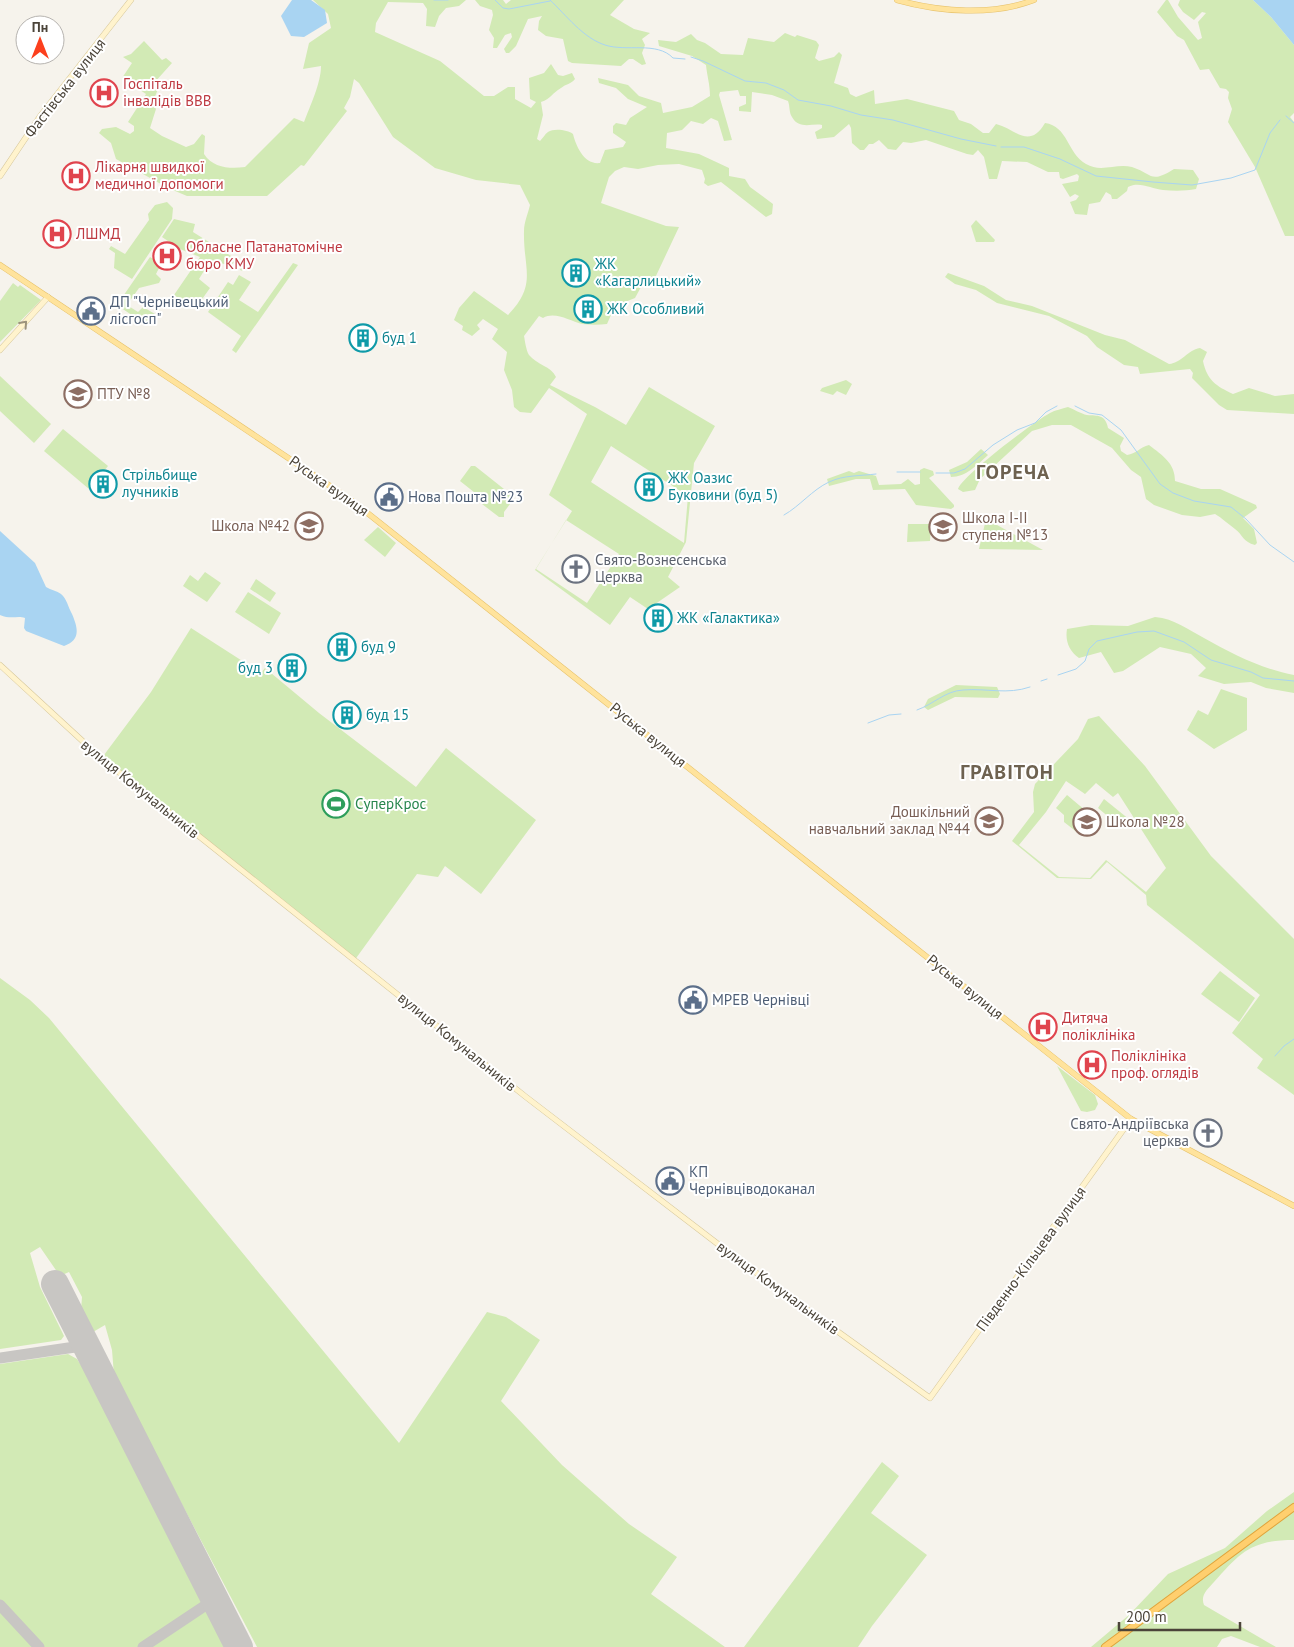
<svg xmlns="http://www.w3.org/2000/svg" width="1294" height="1647" font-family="'PT Sans',sans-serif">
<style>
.green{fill:#d2eab5;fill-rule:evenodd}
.water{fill:#a9d4f2}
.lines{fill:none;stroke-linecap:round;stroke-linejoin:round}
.stream{stroke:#a9d4f2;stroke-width:1}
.taxiway{stroke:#c8c6c3;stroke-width:11}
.runway{stroke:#c8c6c3;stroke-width:28}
.secondary-casing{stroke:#d6c79b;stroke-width:6}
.primary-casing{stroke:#e6c16a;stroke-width:6}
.highway-casing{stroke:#e0a43c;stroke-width:8}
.secondary{stroke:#fff3cd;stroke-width:5}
.primary{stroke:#ffe39c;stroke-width:5}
.highway{stroke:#ffcf6e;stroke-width:6}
.oneway{stroke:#9c937c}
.labels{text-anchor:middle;stroke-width:4;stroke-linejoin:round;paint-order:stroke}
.health-label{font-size:15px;fill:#be3a42;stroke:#fff;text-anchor:start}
.street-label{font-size:15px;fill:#4b4439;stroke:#fff}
.culture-label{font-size:15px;fill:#0d838f;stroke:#fff;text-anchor:start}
.service-label{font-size:15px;fill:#4e5e75;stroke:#fff;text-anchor:start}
.education-label{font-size:15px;fill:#785e54;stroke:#fff;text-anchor:start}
.worship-label{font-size:15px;fill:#5b616d;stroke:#fff;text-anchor:start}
.leisure-label{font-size:15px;fill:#27864d;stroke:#fff;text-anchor:start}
.district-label{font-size:20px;font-weight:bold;letter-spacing:1px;fill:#6e6250;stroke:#fff}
</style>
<rect width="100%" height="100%" fill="#f6f3ec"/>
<!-- green -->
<g class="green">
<path d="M313 0H466L459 6 446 8 439 16 435 27 426 26 427 9 423 3 388 2 376 23 375 32 440 61 484 96H494L508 87H515V99L531 108 536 102 530 99 529 78 544 73 551 64 558 75 563 76 572 73 575 79C571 84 566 84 561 88 552 93 551 99 541 102L543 115 537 139 540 141C543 138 545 134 548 132 554 128 568 130 573 134 576 146 584 165 600 163L605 150 623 147 626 142 613 133V126L616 123 626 125 630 118 647 107 628 99 616 88 599 83 598 78 628 85 639 96 661 103 663 113 692 107 710 96C710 84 707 76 706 65L692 56 659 46 658 40 676 42 691 34 697 40 705 43 721 54 743 55 748 38 774 42 785 33 795 37 797 35 816 41 819 45 815 58 819 61 834 57 839 52 842 55 834 83 848 88 850 94 856 97 874 90 875 104 907 99 954 111 959 120 971 124 983 133H989L996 124C1016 129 1029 150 1045 123 1068 126 1067 153 1086 164 1101 173 1116 163 1132 167 1153 174 1150 184 1174 169L1193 170 1199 179 1196 189C1186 191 1174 191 1163 190 1151 189 1140 181 1128 187L1127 191 1117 199H1112L1111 195 1106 192 1100 202 1089 204 1087 215 1075 214 1070 202 1076 200 1079 196 1075 194 1070 197 1062 184 1078 181 1079 176 1077 174 1063 179 1060 178 1059 172H1048L1027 162 1002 161 997 179H989L984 157 978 150 973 155 967 154 926 140 911 143 903 142 896 150 888 149 879 140 873 144H869L864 150H860L852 143 851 128 849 124 834 137 817 139 815 132 822 128V125C812 123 799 130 792 117 789 113 790 106 788 101L772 95 752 92 751 112 739 111V107L746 104V96H740L738 90 720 92 719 95 732 140 724 141 718 121 711 118 703 124 691 121 682 130 667 133 666 148 699 154 729 168V176L745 179 750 187 773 204 772 214 766 217 721 182 708 186 704 183 705 179 702 170 679 164 658 165 638 169 624 167 615 171 609 177 601 203 666 226 679 227 655 278 647 276 635 298 615 306 607 324C599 325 591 325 582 324 570 321 555 311 543 318L539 316 524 336C525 341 526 350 529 355 537 365 551 366 556 377L550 385 595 407 626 425 649 387 715 426 694 463 686 542 668 577 680 587 648 609 630 597 610 625 535 570 572 511 549 495 587 414 549 388 531 413 520 412 514 407 512 390 504 370 507 352 492 339 498 329 483 319 477 325 480 329 472 336 462 330 463 326 454 320 459 308 474 291 508 315C538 284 523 269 524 231 524 222 528 214 530 205L520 185 476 180 435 168 393 137 359 83 354 79 350 97 344 108 347 111 304 166 301 165 267 196H187L168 188 116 159 111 143 99 133 102 129 116 127 130 134 134 131V126L128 122 146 94 122 78 132 63 123 57 131 54 144 41 162 60 166 58 172 63 154 83 158 89 152 104 156 109 150 128 162 136 186 147 194 144 202 134 205 136 204 154C213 168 230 169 245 167L294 118 304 122C310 106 321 83 321 66L303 69 309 43 331 28 328 14ZM611 446 688 496 684 543 591 482ZM566 520 619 554 587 603 536 569Z"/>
<path d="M475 0H503L506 4 511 0H624L610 15 634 29 650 33 642 39 645 45 642 53 646 64 642 65 633 59H629L621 66 572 63 568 61 563 39 546 36 538 30 539 21 542 16 528 19 516 46 509 53H506L504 49 512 37 511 33 505 35 497 48H493L494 38 489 30 493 15 492 10 480 6Z"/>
<path d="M1166 0H1168L1178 17 1198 40 1202 38 1198 22 1206 13 1202 12 1194 20 1183 12 1178 5 1180 0H1253L1271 17 1294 45V113L1290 117 1294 122V236H1285L1255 167 1228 122 1232 109 1228 98 1229 92 1226 89 1220 88 1209 69 1200 70 1184 40 1177 36 1157 12Z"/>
<path d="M167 202 173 208 172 219 132 279 114 268 115 253 109 249 111 246 125 254 149 220 148 214 155 205Z"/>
<path d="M174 219 195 224 193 232 247 266 243 271 240 270 241 266 234 263 229 265 210 261 199 279 210 288 195 309 174 295 200 257 180 249 162 237Z"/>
<path d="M976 220 995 240 994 242H976L971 226Z"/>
<path d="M150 257 161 264 156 274 161 279 159 283 139 288 127 305 138 312 143 307 155 314 149 322 139 317 136 318 117 305Z"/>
<path d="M293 263 298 265 236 353 232 350 241 336 208 312 228 282 233 285 239 275 251 282 239 300 258 312Z"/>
<path d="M948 273 984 286 1006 300 1032 306 1105 335 1125 340 1169 364C1182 363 1187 350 1200 348L1207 352 1203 361C1207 380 1216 386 1233 394L1249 388 1275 396 1294 394V414L1227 410 1219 405 1192 378 1193 373 1190 369 1140 374 1138 367 1124 365 1097 347 1087 336 1049 316 997 303 976 290 955 284 945 277Z"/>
<path d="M13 283 18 287 20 285 41 300 0 342V301Z"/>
<path d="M0 376 51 424 34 443 0 411Z"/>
<path d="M846 380 852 384 846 395 837 391 833 395 820 391 822 388Z"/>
<path d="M1068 407C1074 409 1081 414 1087 415 1098 416 1105 414 1108 428L1124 438 1120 446 1121 451 1127 455C1136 454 1140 447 1149 445 1163 456 1175 463 1175 481L1201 489H1220L1256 505 1257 508 1243 518 1254 529 1257 543 1255 545C1243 542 1243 535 1235 529 1228 524 1222 518 1215 514L1200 517 1182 515 1154 505 1146 499 1141 477 1131 470 1112 448 1071 425H1052L1032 431 980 479 975 490 963 492 958 489C963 475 1035 421 1050 413 1055 410 1062 409 1068 407Z"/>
<path d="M63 429 108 466 89 489 44 451Z"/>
<path d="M981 449 988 455C977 465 966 477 951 477L949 470 967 462Z"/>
<path d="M471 466H475L513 496V500L504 512V517H499L482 504 484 500 460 481Z"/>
<path d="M924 468 933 471 934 475 929 478 954 505V507L951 509 916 505 905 489 873 490 870 479H856L829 486 827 479 849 471 854 473 859 471 876 476 879 485 901 484 908 479 915 485 920 484V470Z"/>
<path d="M986 519 1043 550 979 549Z"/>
<path d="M908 524H931L930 541 907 542Z"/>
<path d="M378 527 396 543 385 557 364 540Z"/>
<path d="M205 572 221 583 207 602 183 586 190 575 198 581Z"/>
<path d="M256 579 276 593 270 602 250 589Z"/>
<path d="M248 592 281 613 269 634 235 612Z"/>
<path d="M1155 617C1175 619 1187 629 1204 638 1232 654 1262 669 1294 675V693L1266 688 1251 682 1224 684 1198 676 1206 668 1191 654 1160 647 1123 671 1114 673 1101 652 1079 658C1069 651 1065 641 1067 629L1091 625 1128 626Z"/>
<path d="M191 628 261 673 265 668 319 713 416 787 446 748 536 820 481 894 445 866 438 877 417 874 354 961 101 759 151 692Z"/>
<path d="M956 685 997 687 1000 694 998 698 955 697 928 710 924 707 928 699Z"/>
<path d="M1221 689 1247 698V730L1214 749 1187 730 1198 710 1208 715Z"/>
<path d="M1099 716 1145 766 1211 856 1294 939V1095L1257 1068 1263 1059 1232 1033 1260 995 1147 905 1146 895 1107 862 1091 879 1057 878 1012 841 1034 812 1033 792 1035 784 1078 739 1088 719ZM1066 781 1085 794 1096 783 1113 797 1118 793 1166 868 1146 892 1106 860 1090 878 1059 877 1019 845 1046 812Z"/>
<path d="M1067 795 1092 816 1078 833 1064 822V815L1056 808Z"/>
<path d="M1104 799 1130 820 1123 829 1098 808Z"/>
<path d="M1220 971 1255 998 1239 1022 1201 994Z"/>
<path d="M0 978 30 1000 49 1018 399 1443 487 1312 506 1317 540 1340 501 1401 562 1465 629 1524 677 1557 651 1594 725 1647H257L114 1375 112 1350 105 1325 93 1332 81 1310 82 1297 69 1272 60 1276 40 1247 30 1253 40 1287 64 1336 61 1340 0 1349Z"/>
<path d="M1057 1066 1095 1095 1098 1104 1095 1110 1087 1112 1081 1111Z"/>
<path d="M68 1354 77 1359 83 1368 224 1647H0V1364Z"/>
<path d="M882 1462 899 1476 871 1513 927 1555 872 1626 858 1647H744Z"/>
<path d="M1294 1492V1540C1251 1540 1241 1552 1214 1582 1208 1589 1200 1595 1204 1605L1276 1647H1260L1231 1636 1222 1639 1217 1647H1091L1129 1615 1168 1574 1225 1548 1267 1511Z"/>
</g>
<!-- water -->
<g class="water">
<path d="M292 0H311L325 10 327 23 304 37 291 36 281 16Z"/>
<path d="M1253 0H1294V45L1271 17Z"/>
<path d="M0 531 35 563 46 587C51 590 57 591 61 594 67 599 68 607 72 614 78 628 81 640 64 646L26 631 24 628 25 618C17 615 12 620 0 615Z"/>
</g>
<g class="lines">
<!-- stream -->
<g class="stream">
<path d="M434 0H448"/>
<path d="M495 0 503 8 509 9 550 1"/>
<path d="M550 0C566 15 583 38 605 45 626 52 657 41 673 58L685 59"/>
<path d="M691 57 703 61 745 81 766 83 784 90 798 100 831 106 861 115 893 120 961 139 996 146"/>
<path d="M1286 116 1294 123"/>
<path d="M1001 147H1024L1060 159 1096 176 1153 182 1192 185 1231 178 1255 170 1270 133 1280 120"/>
<path d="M1075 406 1089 413 1102 415 1121 430 1160 484 1173 493 1194 501 1231 507 1246 519 1270 545 1294 562"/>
<path d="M897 472H920"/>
<path d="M936 473H954L965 469 993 445 1017 430 1035 423 1046 412 1057 406"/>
<path d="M784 515C800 506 812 490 829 482 844 475 860 476 876 474"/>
<path d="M1058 675 1076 669 1085 661 1089 649 1097 641 1137 632 1154 631 1184 642 1211 660 1251 672 1263 678 1294 681"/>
<path d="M1041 681 1047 679"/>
<path d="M917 710C934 704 945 691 963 690 987 688 1007 695 1030 687"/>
<path d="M868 723 889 715 901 714"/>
<path d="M1275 1056 1284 1046 1294 1039"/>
</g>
<!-- taxiway -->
<g class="taxiway">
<path d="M78 1331 80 1341 75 1347 85 1348 90 1354"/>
<path d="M0 1358 75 1347"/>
<path d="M0 1605 39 1647"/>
<path d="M143 1647 215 1599"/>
</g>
<!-- runway -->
<path class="runway" d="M55 1284 239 1647"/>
<!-- secondary casing -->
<g class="secondary-casing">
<g id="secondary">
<path d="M0 176 41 115 131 0"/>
<path d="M0 350 48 297"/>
<path d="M0 665 101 758 526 1097 744 1264 930 1398 1131 1119"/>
</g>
</g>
<!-- primary casing -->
<g class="primary-casing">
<g id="primary">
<path d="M897 0C940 12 992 16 1034 0"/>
<path d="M0 265 351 500 1131 1119 1294 1206"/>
</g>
</g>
<!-- highway casing -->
<g class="highway-casing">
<path id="highway" d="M1105 1647 1294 1507"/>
</g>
<!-- secondary -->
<use href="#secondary" class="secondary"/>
<!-- primary -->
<use href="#primary" class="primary"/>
<!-- highway -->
<use href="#highway" class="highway"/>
</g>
<!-- one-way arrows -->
<defs><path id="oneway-chevron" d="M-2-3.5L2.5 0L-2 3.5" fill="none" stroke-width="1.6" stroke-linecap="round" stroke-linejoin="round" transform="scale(1.25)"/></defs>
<use class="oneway" href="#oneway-chevron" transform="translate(24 324) rotate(-48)"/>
<!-- icons -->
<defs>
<g id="hospital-ring" transform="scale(1.4375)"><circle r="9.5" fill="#fff" stroke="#e0444e" stroke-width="1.5"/><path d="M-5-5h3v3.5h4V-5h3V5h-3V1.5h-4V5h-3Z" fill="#e0444e"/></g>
<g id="building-ring" transform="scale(1.4375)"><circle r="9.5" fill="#fff" stroke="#0f9aa8" stroke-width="1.5"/><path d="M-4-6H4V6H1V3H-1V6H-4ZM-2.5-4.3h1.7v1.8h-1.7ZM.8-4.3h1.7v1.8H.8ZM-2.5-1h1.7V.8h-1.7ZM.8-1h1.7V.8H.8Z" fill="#0f9aa8"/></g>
<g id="civic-ring" transform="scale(1.4375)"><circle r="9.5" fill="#fff" stroke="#5c6f8a" stroke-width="1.5"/><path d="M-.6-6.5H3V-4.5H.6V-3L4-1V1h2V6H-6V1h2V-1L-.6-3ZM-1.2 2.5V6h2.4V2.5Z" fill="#5c6f8a"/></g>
<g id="university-ring" transform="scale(1.4375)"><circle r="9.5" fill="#fff" stroke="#8d6e63" stroke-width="1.5"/><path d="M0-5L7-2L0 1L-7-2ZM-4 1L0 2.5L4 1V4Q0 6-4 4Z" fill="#8d6e63"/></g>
<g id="school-ring" transform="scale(1.4375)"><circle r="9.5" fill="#fff" stroke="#8d6e63" stroke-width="1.5"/><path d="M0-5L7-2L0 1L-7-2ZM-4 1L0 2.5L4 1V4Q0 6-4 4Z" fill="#8d6e63"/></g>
<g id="church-ring" transform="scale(1.4375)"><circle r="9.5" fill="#fff" stroke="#6b7280" stroke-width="1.5"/><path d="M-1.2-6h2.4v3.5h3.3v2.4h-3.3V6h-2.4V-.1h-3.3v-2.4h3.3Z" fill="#6b7280"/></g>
<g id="stadium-ring" transform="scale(1.4375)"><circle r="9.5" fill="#fff" stroke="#2e9e5b" stroke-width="1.5"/><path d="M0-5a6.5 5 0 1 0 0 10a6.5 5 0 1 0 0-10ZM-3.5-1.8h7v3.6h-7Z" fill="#2e9e5b"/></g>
</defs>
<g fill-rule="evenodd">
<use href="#hospital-ring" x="104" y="93"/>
<use href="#hospital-ring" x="76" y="176"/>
<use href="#hospital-ring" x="57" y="234"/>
<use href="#hospital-ring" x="167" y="256"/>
<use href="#building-ring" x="576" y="273"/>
<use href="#building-ring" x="588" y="309"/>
<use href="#civic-ring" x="91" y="311"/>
<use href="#building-ring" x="363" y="338"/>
<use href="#university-ring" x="78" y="394"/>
<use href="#building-ring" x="103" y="484"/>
<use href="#building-ring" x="649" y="487"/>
<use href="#civic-ring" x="389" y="497"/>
<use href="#school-ring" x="309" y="526"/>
<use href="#school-ring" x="943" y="527"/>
<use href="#church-ring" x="576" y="569"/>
<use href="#building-ring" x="658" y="618"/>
<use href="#building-ring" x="342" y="647"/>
<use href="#building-ring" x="292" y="668"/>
<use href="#building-ring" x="347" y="715"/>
<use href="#stadium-ring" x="336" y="804"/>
<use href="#school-ring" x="989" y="821"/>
<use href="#school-ring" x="1087" y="822"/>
<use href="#civic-ring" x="693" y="1000"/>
<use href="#hospital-ring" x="1043" y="1027"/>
<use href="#hospital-ring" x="1092" y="1065"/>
<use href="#church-ring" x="1208" y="1133"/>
<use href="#civic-ring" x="670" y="1181"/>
</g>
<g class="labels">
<!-- health labels -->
<g class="health-label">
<text x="123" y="89">Госпіталь<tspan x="123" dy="17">інвалідів ВВВ</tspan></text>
<text x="95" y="172">Лікарня швидкої<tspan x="95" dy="17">медичної допомоги</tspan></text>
<text x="76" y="239">ЛШМД</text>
<text x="186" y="252">Обласне Патанатомічне<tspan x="186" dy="17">бюро КМУ</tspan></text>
<text x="1062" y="1023">Дитяча<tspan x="1062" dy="17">поліклініка</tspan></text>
<text x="1111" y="1061">Поліклініка<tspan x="1111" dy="17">проф. оглядів</tspan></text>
</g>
<!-- street labels -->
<g class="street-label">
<text transform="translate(65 88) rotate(-52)" y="5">Фастівська вулиця</text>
<text transform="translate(329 486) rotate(35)" y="5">Руська вулиця</text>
<text transform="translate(648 735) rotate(39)" y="5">Руська вулиця</text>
<text transform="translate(140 789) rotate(39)" y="5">вулиця Комунальників</text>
<text transform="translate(965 987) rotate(39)" y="5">Руська вулиця</text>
<text transform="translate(457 1042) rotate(39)" y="5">вулиця Комунальників</text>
<text transform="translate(1031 1259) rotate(-54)" y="5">Південно-Кільцева вулиця</text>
<text transform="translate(778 1288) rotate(36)" y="5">вулиця Комунальників</text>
</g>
<!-- culture labels -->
<g class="culture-label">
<text x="595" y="269">ЖК<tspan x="595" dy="17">«Кагарлицький»</tspan></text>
<text x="607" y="314">ЖК Особливий</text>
<text x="382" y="343">буд 1</text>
<text x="122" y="480">Стрільбище<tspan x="122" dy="17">лучників</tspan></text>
<text x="668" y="483">ЖК Оазис<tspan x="668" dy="17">Буковини (буд 5)</tspan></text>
<text x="677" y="623">ЖК «Галактика»</text>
<text x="361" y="652">буд 9</text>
<text x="273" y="673" text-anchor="end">буд 3</text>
<text x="366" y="720">буд 15</text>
</g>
<!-- service labels -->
<g class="service-label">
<text x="110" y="307">ДП "Чернівецький<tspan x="110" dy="17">лісгосп"</tspan></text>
<text x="408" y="502">Нова Пошта №23</text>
<text x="712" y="1005">МРЕВ Чернівці</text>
<text x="689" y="1177">КП<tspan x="689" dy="17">Чернівціводоканал</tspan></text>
</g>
<!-- education labels -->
<g class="education-label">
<text x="97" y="399">ПТУ №8</text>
<text x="962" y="523">Школа I-II<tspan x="962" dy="17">ступеня №13</tspan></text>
<text x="290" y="531" text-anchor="end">Школа №42</text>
<text x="970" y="817" text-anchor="end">Дошкільний<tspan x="970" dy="17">навчальний заклад №44</tspan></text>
<text x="1106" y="827">Школа №28</text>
</g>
<!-- worship labels -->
<g class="worship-label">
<text x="595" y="565">Свято-Вознесенська<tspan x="595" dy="17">Церква</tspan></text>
<text x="1189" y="1129" text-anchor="end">Свято-Андріївська<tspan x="1189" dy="17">церква</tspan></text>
</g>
<!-- leisure labels -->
<g class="leisure-label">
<text x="355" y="809">СуперКрос</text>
</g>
<!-- district labels -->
<g class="district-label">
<text x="1013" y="479">ГОРЕЧА</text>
<text x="1007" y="779">ГРАВІТОН</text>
</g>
</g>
<!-- north arrow -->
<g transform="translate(40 40)"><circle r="24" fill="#ffffff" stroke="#b7b4b0"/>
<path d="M0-4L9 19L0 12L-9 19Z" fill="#fc3f1d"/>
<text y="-8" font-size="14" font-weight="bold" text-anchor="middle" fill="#4b4439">Пн</text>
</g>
<!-- scale -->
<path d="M1119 1622v8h121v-8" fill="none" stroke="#4b4439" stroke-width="2.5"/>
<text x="1126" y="1622" font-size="15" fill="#4b4439" stroke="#ffffff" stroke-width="4" paint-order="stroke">200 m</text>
</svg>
